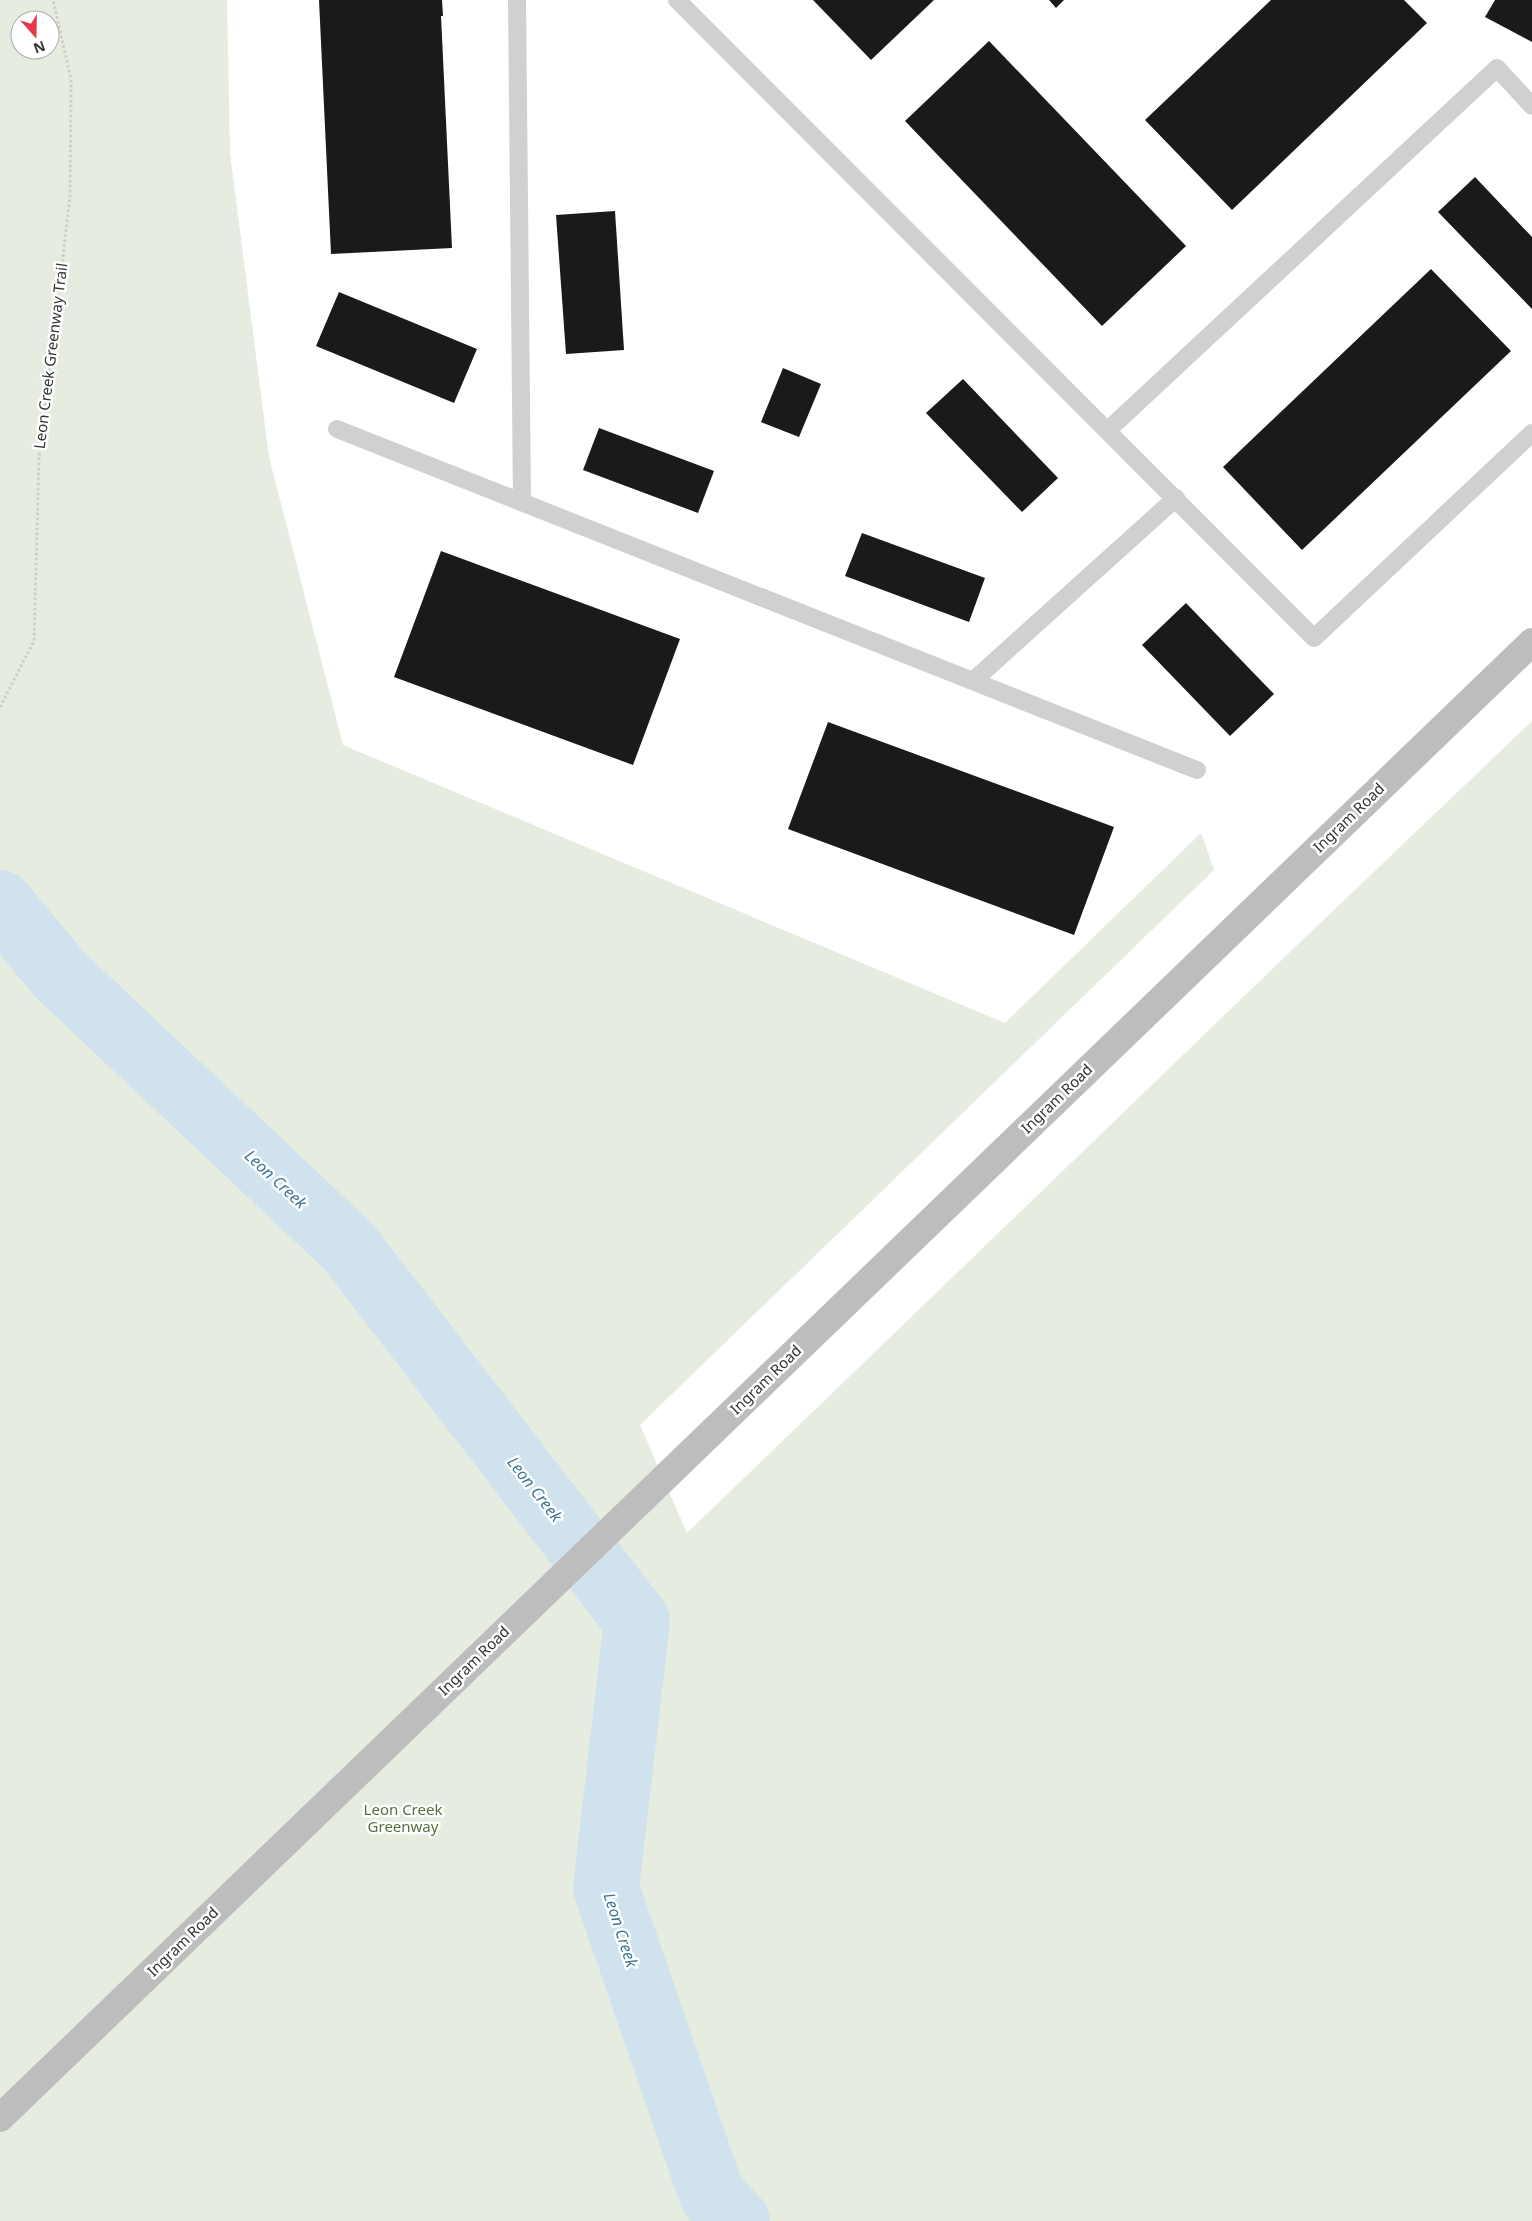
<svg xmlns="http://www.w3.org/2000/svg" width="1532" height="2221" font-family="'Noto Sans',sans-serif">
<style>
.green{fill:#e6ecdf;fill-rule:evenodd}
.lines{fill:none;stroke-linecap:round;stroke-linejoin:round}
.river{stroke:#cfe2ee;stroke-width:66}
.building{fill:#1a1a1a}
.path{stroke:#cdcdcd;stroke-width:3;stroke-dasharray:2.5 2.5;stroke-linecap:butt}
.lane{stroke:#d0d0d0;stroke-width:18}
.secondary{stroke:#bdbdbd;stroke-width:28}
.labels{text-anchor:middle;stroke-width:5;stroke-linejoin:round;paint-order:stroke}
.street-label{font-size:15px;fill:#333;stroke:#fff}
.park-label{font-size:15px;fill:#56703f;stroke:#fff}
.water-label{font-size:16px;font-style:italic;fill:#3f7597;stroke:#fff}
</style>
<rect width="100%" height="100%" fill="#fff"/>
<!-- green -->
<path class="green" d="M0 0H227L230 153 269 457 343 745 1005 1023 1201 833 1214 870 640 1425 687 1533 1292 950 1532 721V2221H0ZM20 20H50V50H20Z"/>
<g class="lines">
<!-- river -->
<path class="river" d="M0 903 61 976 349 1247 637 1621 606 1888 712 2195 737 2221"/>
</g>
<!-- building -->
<g class="building">
<path d="M319 0H442L443 16H441L452 248 331 254Z"/>
<path d="M813 0H934L871 60Z"/>
<path d="M1049 0H1064L1056 8Z"/>
<path d="M1271 0H1404L1427 23 1232 210 1145 120Z"/>
<path d="M1495 0H1532V42L1485 17Z"/>
<path d="M989 41 1186 246 1102 326 905 121Z"/>
<path d="M1475 177 1532 237V309L1438 212Z"/>
<path d="M615 211 624 350 566 354 556 215Z"/>
<path d="M1431 269 1511 351 1302 550 1223 467Z"/>
<path d="M339 292 477 349 454 403 316 346Z"/>
<path d="M783 368 821 384 799 437 761 422Z"/>
<path d="M963 379 1058 478 1022 512 926 413Z"/>
<path d="M599 428 714 471 698 513 583 470Z"/>
<path d="M862 533 985 578 969 622 845 576Z"/>
<path d="M441 551 680 639 633 765 394 677Z"/>
<path d="M1186 603 1274 694 1230 736 1142 645Z"/>
<path d="M828 722 1114 827 1074 935 788 829Z"/>
</g>
<g class="lines">
<!-- path -->
<path class="path" d="M0 707 34 641 39 458 70 197 71 79 53 0"/>
<!-- lane -->
<g class="lane">
<path d="M517 0 522 502"/>
<path d="M677 0 1314 638 1532 433"/>
<path d="M337 429 1197 770"/>
<path d="M1108 430 1497 68 1532 106"/>
<path d="M973 681 1176 498"/>
</g>
<!-- secondary -->
<path class="secondary" d="M0 2118 1532 642"/>
</g>
<g class="labels">
<!-- street labels -->
<g class="street-label">
<text transform="translate(51 356) rotate(-83)" y="5">Leon Creek Greenway Trail</text>
<text transform="translate(1349 818) rotate(-44)" y="5">Ingram Road</text>
<text transform="translate(1057 1099) rotate(-44)" y="5">Ingram Road</text>
<text transform="translate(766 1380) rotate(-44)" y="5">Ingram Road</text>
<text transform="translate(474 1661) rotate(-44)" y="5">Ingram Road</text>
<text transform="translate(183 1942) rotate(-44)" y="5">Ingram Road</text>
</g>
<!-- park labels -->
<g class="park-label">
<text x="403" y="1815">Leon Creek<tspan x="403" dy="17">Greenway</tspan></text>
</g>
<!-- water labels -->
<g class="water-label">
<text transform="translate(276 1179) rotate(43)" y="6">Leon Creek</text>
<text transform="translate(535 1489) rotate(52)" y="6">Leon Creek</text>
<text transform="translate(621 1930) rotate(72)" y="6">Leon Creek</text>
</g>
</g>
<!-- north arrow -->
<g transform="translate(35 35) rotate(160)"><circle r="24" fill="#ffffff" stroke="#adadad"/>
<path d="M0-4L9 19L0 12L-9 19Z" fill="#e63946"/>
<text y="-8" font-size="14" font-weight="bold" text-anchor="middle" fill="#333333">N</text>
</g>
</svg>
